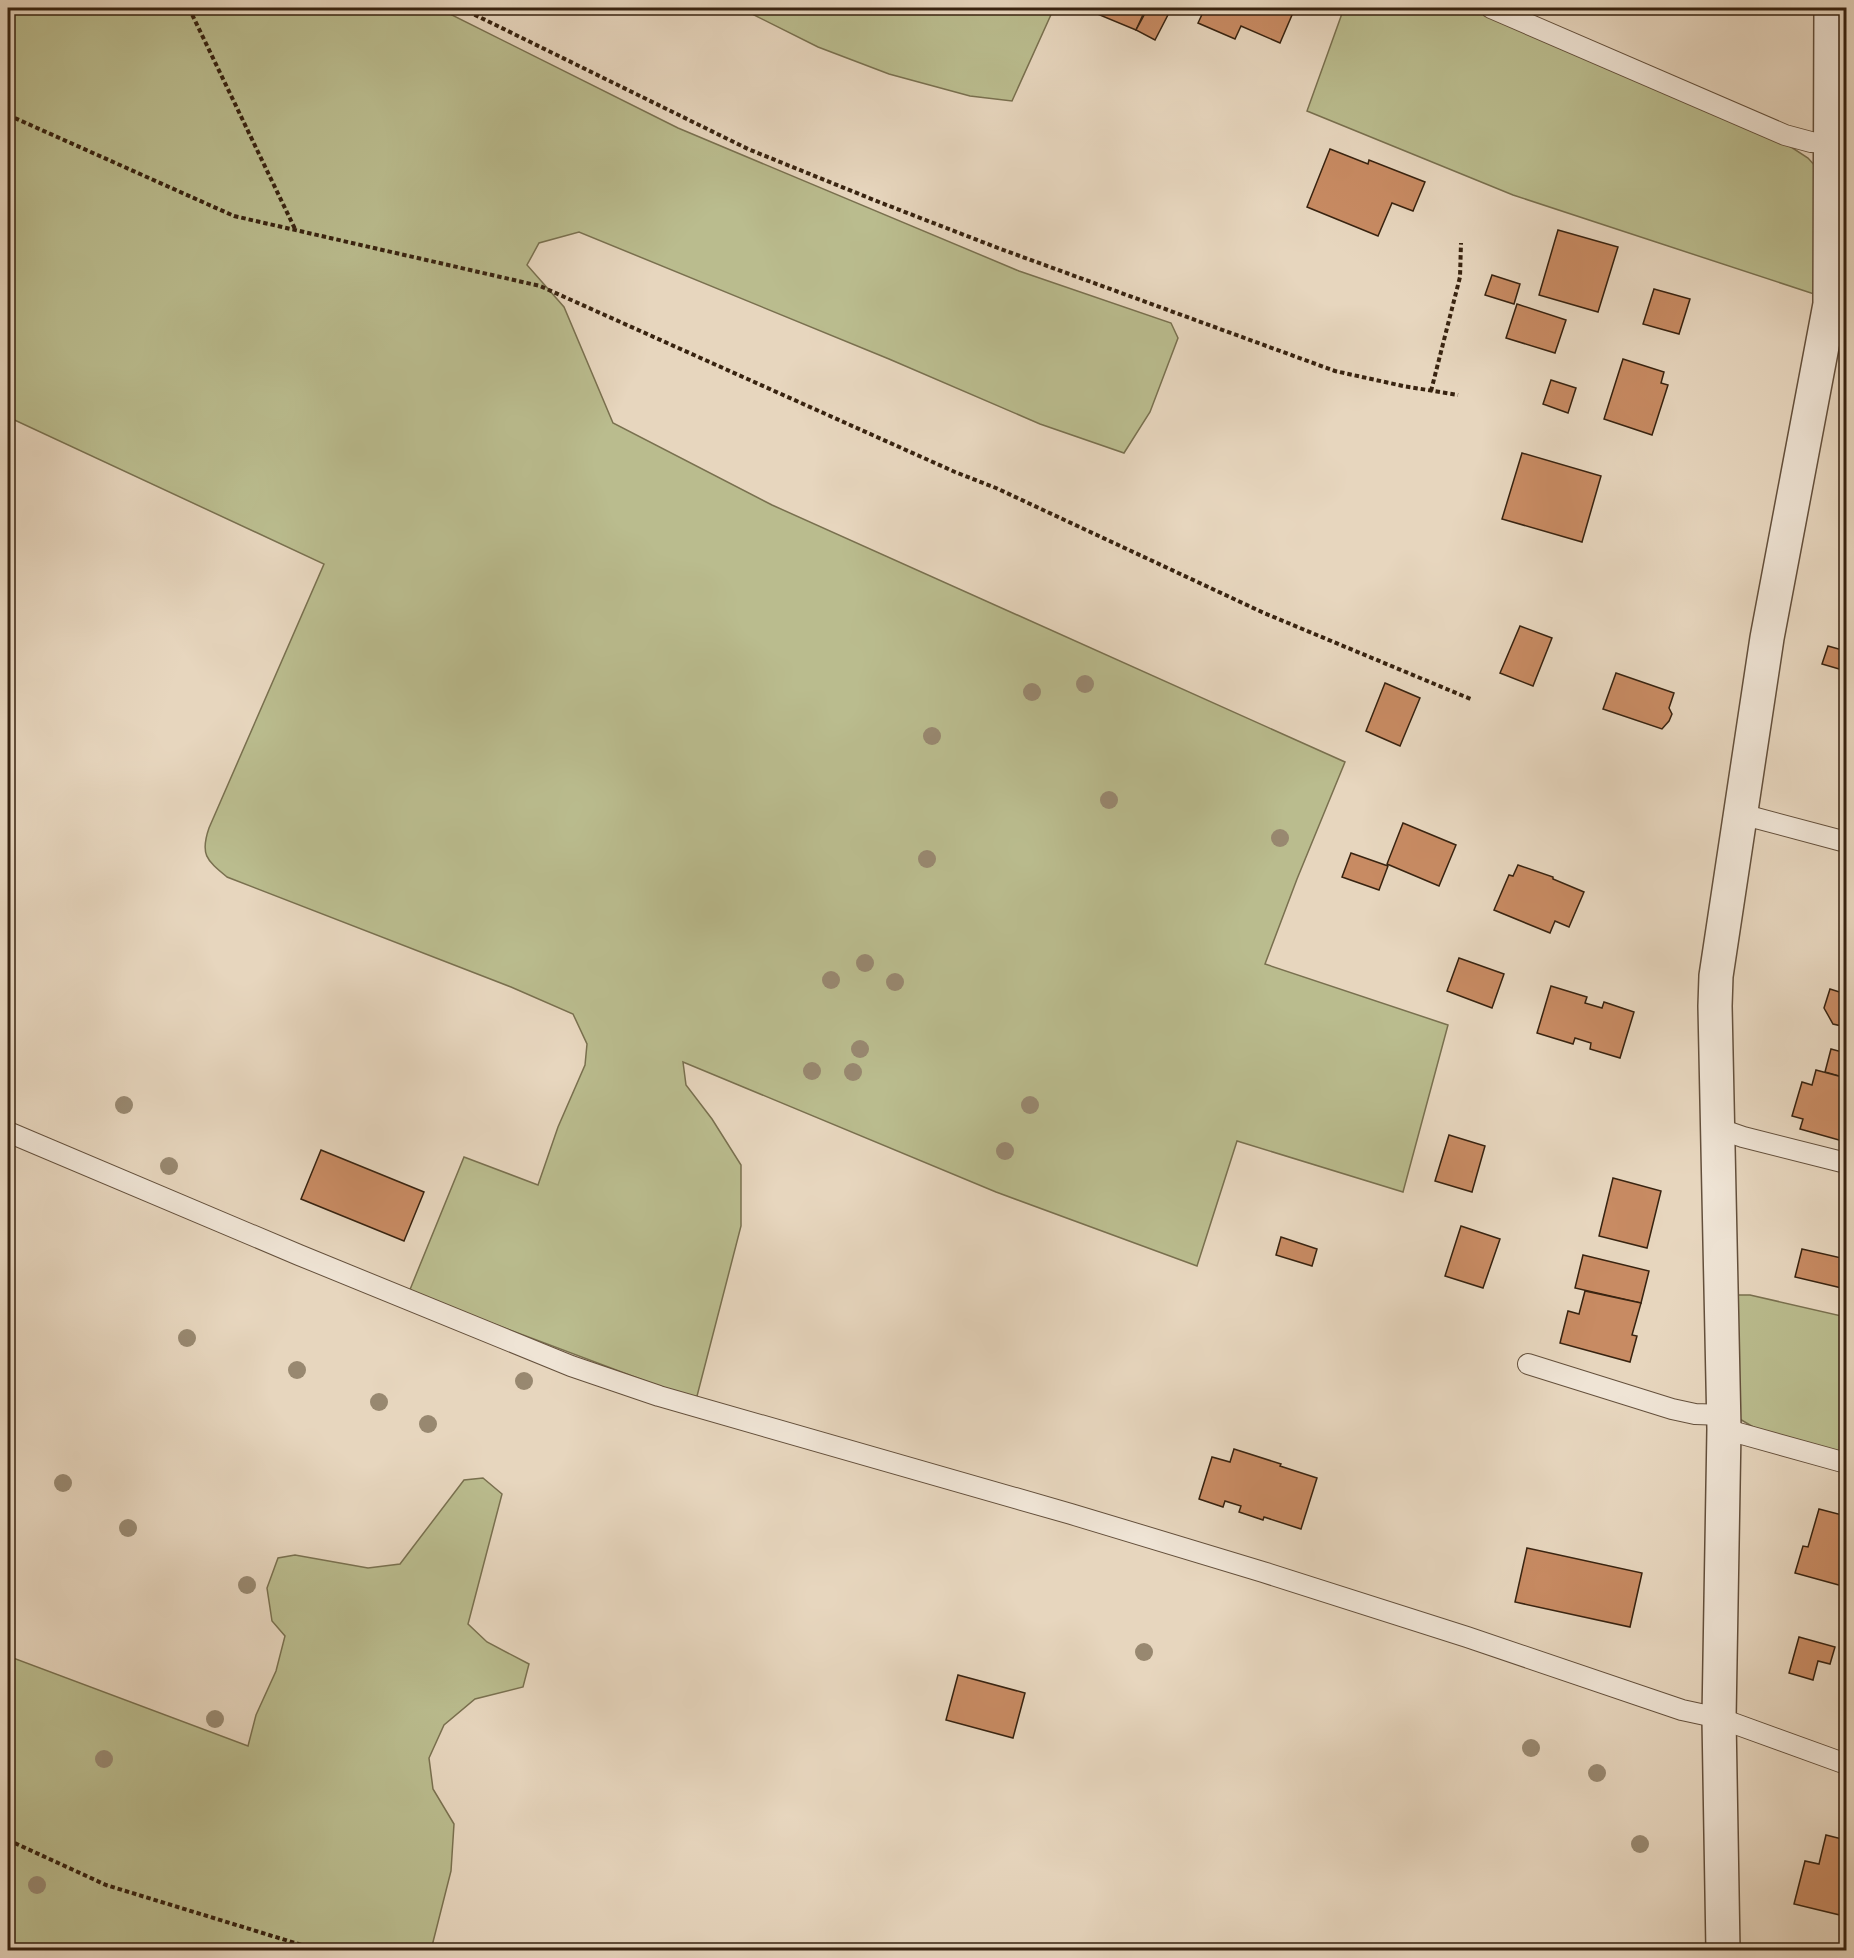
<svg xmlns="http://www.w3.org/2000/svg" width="1854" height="1958" font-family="'Libre Bodoni',serif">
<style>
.green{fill:#babc8e;stroke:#79704f;stroke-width:1.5}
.building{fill:#c88b63;stroke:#382310;stroke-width:1.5}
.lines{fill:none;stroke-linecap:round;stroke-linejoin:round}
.service-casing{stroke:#64503c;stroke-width:22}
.minor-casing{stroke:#64503c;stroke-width:36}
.path{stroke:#382310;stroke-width:4;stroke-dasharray:4.5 3;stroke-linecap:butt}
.service{stroke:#efe4d5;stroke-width:20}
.minor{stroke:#efe4d5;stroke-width:33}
.tree{fill:#988870}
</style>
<rect width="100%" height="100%" fill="#e7d6be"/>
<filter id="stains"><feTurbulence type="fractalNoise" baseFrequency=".00333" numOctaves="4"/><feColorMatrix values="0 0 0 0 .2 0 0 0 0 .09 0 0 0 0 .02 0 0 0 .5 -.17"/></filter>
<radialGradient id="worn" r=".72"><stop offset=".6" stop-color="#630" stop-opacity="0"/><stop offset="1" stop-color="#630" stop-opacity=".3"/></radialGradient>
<!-- green -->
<g class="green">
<path d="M8 8H438L678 128 1019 271 1171 323 1178 338 1150 412 1124 453 1040 424 889 359 579 232 539 243 527 265 564 307 613 423 772 505 1345 762 1297 879 1265 964 1448 1025 1403 1192 1237 1141 1197 1266 996 1192 683 1062 686 1085 712 1119 741 1165V1226L696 1400 409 1292 464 1157 538 1185 558 1127 585 1065 587 1044 573 1014 511 987 227 877C206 860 200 854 209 828L324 564 8 417Z"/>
<path d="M740 8H1054L1012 101 970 96 889 74 818 47Z"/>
<path d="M1344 8H1476L1791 147 1808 158 1817 168 1814 294 1513 195 1307 111Z"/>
<path d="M1734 1295H1750L1846 1317V1455L1755 1428 1738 1418Z"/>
<path d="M483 1478 502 1494 468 1624 487 1642 529 1664 523 1687 475 1699 444 1725 429 1758 433 1789 454 1824 451 1871 431 1950H8V1656L248 1746 256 1715 276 1671 285 1636 272 1621 267 1588 278 1558 295 1555 368 1568 400 1564 464 1480Z"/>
</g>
<!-- building -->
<g class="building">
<path d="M1092 8H1146L1136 30 1090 11Z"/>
<path d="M1148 8 1171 9 1155 40 1136 30Z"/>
<path d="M1205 8H1295L1280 43 1241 26 1235 39 1198 23Z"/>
<path d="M1330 149 1368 164 1369 160 1425 182 1413 211 1392 203 1378 236 1307 207Z"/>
<path d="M1558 230 1618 247 1598 312 1539 295Z"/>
<path d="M1492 275 1520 284 1514 304 1485 295Z"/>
<path d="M1654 289 1690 299 1679 334 1643 324Z"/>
<path d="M1517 304 1566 320 1555 353 1506 338Z"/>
<path d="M1623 359 1664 372 1661 383 1668 385 1652 435 1604 419Z"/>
<path d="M1551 380 1576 388 1568 413 1543 404Z"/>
<path d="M1522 453 1601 476 1582 542 1502 519Z"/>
<path d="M1520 626 1552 638 1533 686 1500 673Z"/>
<path d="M1828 646 1846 651V671L1822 664Z"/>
<path d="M1616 673 1674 693 1669 708 1672 714 1669 721 1662 729 1603 709Z"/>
<path d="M1385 683 1420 698 1400 746 1366 731Z"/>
<path d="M1403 823 1456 845 1439 886 1387 864Z"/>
<path d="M1351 853 1388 866 1379 890 1342 877Z"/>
<path d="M1518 865 1553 877V879L1584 892 1569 927 1555 921 1550 933 1494 910 1509 875 1513 876Z"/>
<path d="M1459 958 1504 974 1492 1008 1447 991Z"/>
<path d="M1551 986 1587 997 1585 1003 1602 1008 1604 1002 1634 1012 1620 1058 1590 1049 1591 1043 1575 1038 1573 1044 1537 1033Z"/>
<path d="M1830 989 1846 994V1027L1833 1024 1824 1008Z"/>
<path d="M1831 1049 1846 1053V1078L1825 1072Z"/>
<path d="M1816 1070 1846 1078V1142L1800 1129 1803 1119 1792 1116 1802 1082 1812 1085Z"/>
<path d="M1449 1135 1485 1146 1472 1192 1435 1181Z"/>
<path d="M321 1150 424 1192 404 1241 301 1199Z"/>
<path d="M1613 1178 1661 1191 1647 1248 1599 1236Z"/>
<path d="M1461 1226 1500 1239 1483 1288 1445 1276Z"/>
<path d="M1281 1237 1317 1249 1312 1266 1276 1255Z"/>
<path d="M1802 1249 1846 1259V1289L1795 1277Z"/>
<path d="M1583 1255 1649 1271 1641 1303 1575 1288Z"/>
<path d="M1585 1291 1641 1303 1632 1335 1637 1336 1630 1362 1560 1343 1568 1311 1579 1314Z"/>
<path d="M1234 1449 1281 1464 1280 1466 1317 1478 1301 1529 1264 1517 1263 1520 1239 1512 1241 1506 1225 1501 1223 1507 1199 1499 1212 1457 1230 1462Z"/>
<path d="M1819 1509 1846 1516V1587L1795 1573 1803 1546 1808 1547Z"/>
<path d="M1527 1548 1642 1573 1630 1627 1515 1602Z"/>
<path d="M1799 1637 1835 1647 1830 1664 1818 1661 1813 1680 1789 1673Z"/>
<path d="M958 1675 1025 1693 1013 1738 946 1720Z"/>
<path d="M1826 1835 1846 1840V1905L1844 1916 1794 1904 1805 1861 1819 1864Z"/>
<path d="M1783 1945 1806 1950H1782Z"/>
</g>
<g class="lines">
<!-- service casing -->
<g class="service-casing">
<g id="service">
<path d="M1491 8 1785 135 1811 142 1831 143"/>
<path d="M1741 814 1846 842"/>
<path d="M1717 1128 1743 1137 1846 1163"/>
<path d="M8 1132 299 1255 571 1366 659 1396 1071 1514 1263 1572 1467 1637 1682 1710 1719 1718 1846 1764"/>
<path d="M1528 1364 1672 1409 1695 1414 1724 1415"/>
<path d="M1724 1429 1846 1463"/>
</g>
</g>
<!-- minor casing -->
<g class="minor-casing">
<path id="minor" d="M1723 1950 1719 1718 1724 1429 1715 1006 1716 976 1767 638 1830 304 1831 8"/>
</g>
<!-- path -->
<g class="path">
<path d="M189 8 295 229"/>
<path d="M461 8 748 149 879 202 998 248 1335 371 1403 386 1458 395"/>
<path d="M8 115 234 216 540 286 955 472 996 488 1264 613 1473 700"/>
<path d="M1431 391 1460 277 1461 243"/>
<path d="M8 1840 106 1885 318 1950"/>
</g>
<!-- service -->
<use href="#service" class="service"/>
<!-- minor -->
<use href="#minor" class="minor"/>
</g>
<!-- trees -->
<g class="tree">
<circle cx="1085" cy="684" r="9"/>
<circle cx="1032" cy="692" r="9"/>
<circle cx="932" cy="736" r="9"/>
<circle cx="1109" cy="800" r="9"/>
<circle cx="1280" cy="838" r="9"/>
<circle cx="927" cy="859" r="9"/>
<circle cx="865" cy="963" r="9"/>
<circle cx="831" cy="980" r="9"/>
<circle cx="895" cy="982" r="9"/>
<circle cx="860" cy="1049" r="9"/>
<circle cx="812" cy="1071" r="9"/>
<circle cx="853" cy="1072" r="9"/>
<circle cx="124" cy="1105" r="9"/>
<circle cx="1030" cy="1105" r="9"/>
<circle cx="1005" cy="1151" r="9"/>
<circle cx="169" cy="1166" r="9"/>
<circle cx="187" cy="1338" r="9"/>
<circle cx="297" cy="1370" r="9"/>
<circle cx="524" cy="1381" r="9"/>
<circle cx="379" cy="1402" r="9"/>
<circle cx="428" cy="1424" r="9"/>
<circle cx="63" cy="1483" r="9"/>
<circle cx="128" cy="1528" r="9"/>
<circle cx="247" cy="1585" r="9"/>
<circle cx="1144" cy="1652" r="9"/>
<circle cx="215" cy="1719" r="9"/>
<circle cx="1531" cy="1748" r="9"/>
<circle cx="104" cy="1759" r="9"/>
<circle cx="1597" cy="1773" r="9"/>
<circle cx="1640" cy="1844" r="9"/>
<circle cx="37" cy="1885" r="9"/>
</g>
<!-- margin -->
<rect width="1854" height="1958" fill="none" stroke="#e7d6be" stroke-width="30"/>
<rect x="9" y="9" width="1836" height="1940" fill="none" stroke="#382310" stroke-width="3"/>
<rect x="15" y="15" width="1824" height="1928" fill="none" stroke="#382310" stroke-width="1.5"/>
<rect width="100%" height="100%" filter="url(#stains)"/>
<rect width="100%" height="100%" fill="url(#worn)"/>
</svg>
